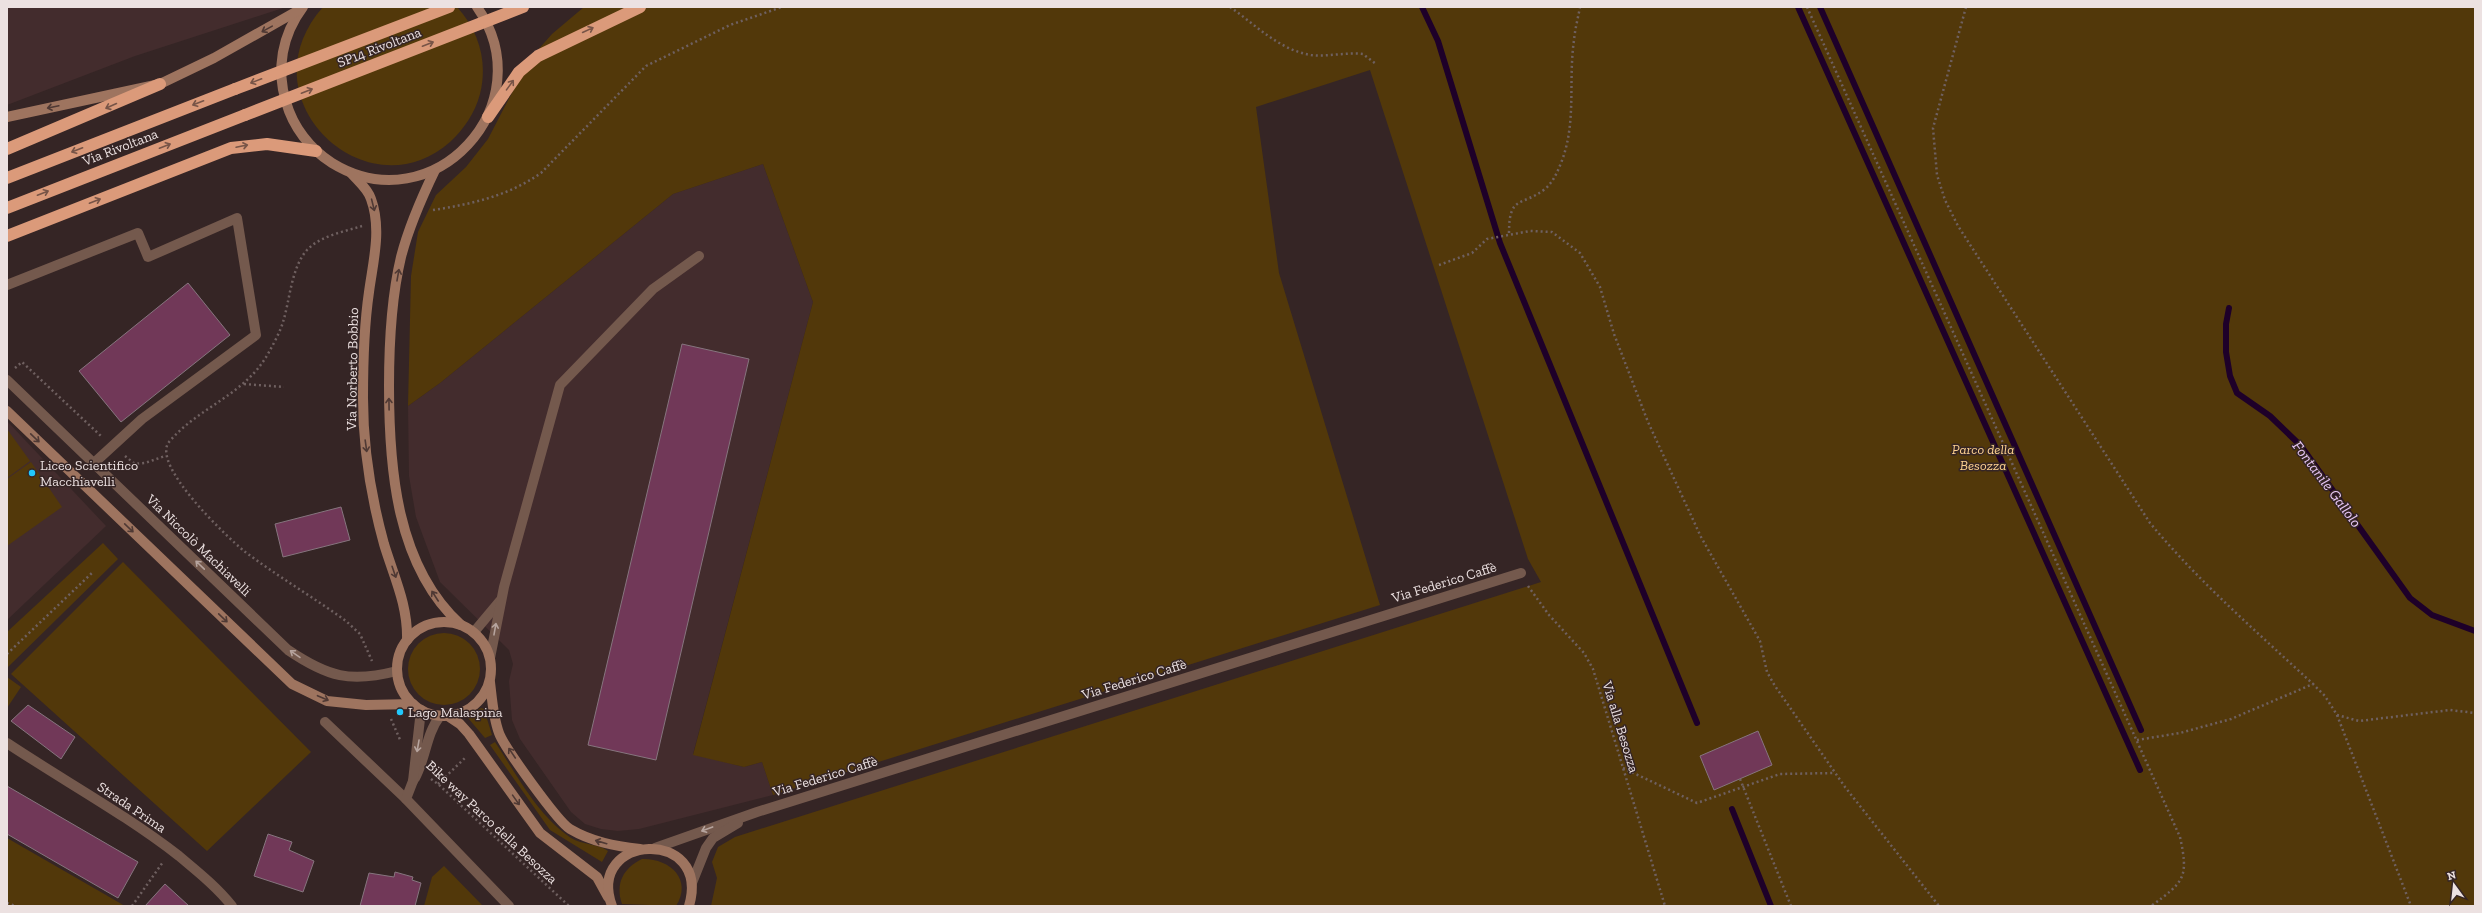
<svg xmlns="http://www.w3.org/2000/svg" width="2482" height="913" font-family="'Zilla Slab',serif">
<style>
.built{fill:#432c2d}
.green{fill:#52380a}
.lines{fill:none;stroke-linecap:round;stroke-linejoin:round}
.stream{stroke:#1e0029;stroke-width:6}
.building{fill:#713858;stroke:#86757e}
.path{stroke:#6f6060;stroke-width:2.5;stroke-dasharray:2 3;stroke-linecap:butt}
.lane{stroke:#74594d;stroke-width:10}
.street{stroke:#74594d;stroke-width:10}
.secondary{stroke:#9e745f;stroke-width:10}
.highway{stroke:#db9a7a;stroke-width:12}
.highway-bridge{stroke:#db9a7a;stroke-width:12}
.oneway{stroke:#4f3934}
.oneway2{stroke:#775447}
.oneway3{stroke:#b6a49e}
.poi-dot{fill:#21c9fd;stroke:#352525;stroke-width:1.5}
.labels{text-anchor:middle;stroke-width:3;stroke-linejoin:round;paint-order:stroke}
.street-label{font-size:14px;fill:#ece1e1;stroke:#352525}
.park-label{font-size:14px;font-style:italic;fill:#fdd190;stroke:#352525}
.poi-label{font-size:14px;fill:#ece1e1;stroke:#352525;text-anchor:start}
.water-label{font-size:15px;font-style:italic;fill:#e8c7f5;stroke:#352525}
</style>
<rect width="100%" height="100%" fill="#352525"/>
<!-- built -->
<g class="built">
<path d="M7 7H286L135 56 7 105Z"/>
<path d="M763 164 813 302 693 754 744 767 762 762 773 795 639 829 618 831 601 829 585 824 571 812 520 739 512 720 509 681 513 664 509 650 440 582 416 517 409 476 408 406 440 383 673 194Z"/>
<path d="M7 421 106 526 7 620Z"/>
</g>
<!-- green -->
<g class="green">
<path d="M323 7H457C479 31 488 62 480 94 475 113 464 129 450 142 366 216 242 98 323 7Z"/>
<path d="M584 7H2475V906H711L717 878 712 862 718 847 735 837 1541 582 1528 559 1370 70 1256 107 1279 273 1380 605 773 795 762 762 744 767 693 755 813 302 763 164 673 194 440 383 408 406 411 276 418 232 436 195 466 167 488 139 529 60 552 34Z"/>
<path d="M7 429 30 461 7 478Z"/>
<path d="M31 462 62 507 7 546V479Z"/>
<path d="M103 543 118 559 7 668V632Z"/>
<path d="M123 562 311 752 207 851 11 674Z"/>
<circle cx="444" cy="669" r="36"/>
<path d="M7 677 21 687 7 708Z"/>
<path d="M481 708 484 709 492 735 485 738 468 718V715Z"/>
<path d="M495 742C517 775 537 815 571 838 582 845 600 844 608 851L602 862 550 830 490 745Z"/>
<path d="M7 838 125 906H7Z"/>
<path d="M642 859C669 858 693 879 676 906L622 904C615 884 623 868 642 859Z"/>
<path d="M444 866 483 906H424L432 877Z"/>
</g>
<g class="lines">
<!-- stream -->
<g class="stream">
<path d="M1422 7 1438 41 1500 243 1697 723"/>
<path d="M1798 7 2140 770"/>
<path d="M1820 7 2141 730"/>
<path d="M2229 308 2226 324V352L2230 376 2237 393 2270 416 2301 446 2410 598 2432 615 2475 631"/>
<path d="M1732 809 1771 906"/>
</g>
</g>
<!-- building -->
<g class="building">
<path d="M188 283 230 335 121 422 79 371Z"/>
<path d="M682 344 749 359 656 760 588 745Z"/>
<path d="M341 507 350 540 283 557 275 524Z"/>
<path d="M28 705 75 737 61 759 11 721Z"/>
<path d="M1758 731 1772 765 1714 790 1700 756Z"/>
<path d="M7 786 138 862 118 898 7 834Z"/>
<path d="M268 834 292 842 289 850 314 861 303 892 254 876Z"/>
<path d="M395 872 413 877 412 880 421 883 415 906H360L369 873 394 877Z"/>
<path d="M165 884 189 906H145Z"/>
</g>
<g class="lines">
<!-- path -->
<g class="path">
<path d="M1230 7C1256 25 1279 50 1311 55 1328 57 1346 52 1363 54L1376 64"/>
<path d="M1807 7 2180 837C2189 878 2184 882 2151 906"/>
<path d="M1966 7 1933 128 1937 175 1945 200 1958 226 2150 523C2199 582 2257 632 2313 684"/>
<path d="M433 210C472 204 508 196 541 173L646 66 730 25 782 7"/>
<path d="M362 226C343 232 320 236 307 250 291 268 290 300 283 322 280 332 274 343 269 352 246 395 198 407 169 442 151 465 226 536 244 551 277 576 313 597 346 621L360 634 372 661"/>
<path d="M1509 233C1509 194 1522 207 1545 189 1553 182 1557 173 1561 163 1577 123 1568 82 1574 40 1575 29 1578 18 1580 7"/>
<path d="M1439 265 1472 253 1487 239 1530 231 1552 232 1580 253 1600 287 1614 334 1648 422 1701 537 1760 641 1767 672 1775 686 1845 787 1939 906"/>
<path d="M15 368 22 362 101 436"/>
<path d="M244 384 284 387"/>
<path d="M125 456 135 464 145 463 165 456"/>
<path d="M1528 586 1549 615 1584 653 1593 669 1665 906"/>
<path d="M7 654 93 572"/>
<path d="M2337 715 2411 906"/>
<path d="M391 719 401 742"/>
<path d="M2137 740 2180 733 2231 719 2313 684 2325 696 2337 715 2359 721 2450 710 2475 713"/>
<path d="M1623 768 1697 803 1780 774 1834 773"/>
<path d="M431 779 438 784 569 906"/>
<path d="M1740 779 1791 906"/>
<path d="M438 784 466 757"/>
<path d="M7 903 15 906"/>
<path d="M132 906 163 862"/>
</g>
<!-- lane -->
<g class="lane">
<path d="M7 285 138 233 148 257 237 218 256 335 142 419 94 463"/>
<path d="M7 380 288 650C328 677 350 683 397 671"/>
<path d="M474 632 500 601"/>
<path d="M490 658 504 587 560 385 653 289 699 256"/>
<path d="M325 722 406 799"/>
<path d="M413 781 406 799 509 906"/>
</g>
<!-- street -->
<g class="street">
<path d="M7 743C64 781 125 814 179 856 198 872 217 887 232 906"/>
<path d="M415 778C426 758 426 734 440 716"/>
<path d="M413 781 421 710"/>
<path d="M655 848 757 812 1521 573"/>
<path d="M692 883 706 848 713 838 738 823"/>
</g>
<!-- secondary -->
<g class="secondary">
<path d="M303 7C282 35 276 69 286 102 293 127 310 149 332 163 433 225 545 104 477 7"/>
<path d="M7 117 160 84 214 58 299 10"/>
<path d="M435 170C421 199 409 226 401 257 391 299 389 343 389 386 389 468 396 566 461 625"/>
<path d="M351 173C358 181 368 189 371 199 382 229 373 262 369 292 364 326 363 363 363 398 363 447 371 497 384 544 394 577 408 605 407 640"/>
<path d="M7 411 292 684 327 701 366 705 413 704"/>
<circle cx="444" cy="669" r="47"/>
<path d="M490 682C492 698 493 717 499 733 504 747 558 822 570 829 592 842 615 846 640 849"/>
<path d="M448 716 460 724 469 734 540 833 597 877 608 897"/>
<path d="M612 906C585 833 712 827 689 906"/>
</g>
<!-- highway -->
<g class="highway">
<path d="M488 117 519 72 538 56 640 7"/>
<path d="M7 149 160 84"/>
<path d="M7 178 235 89"/>
<path d="M7 208 245 115"/>
<path d="M7 236 231 148 267 144 316 151"/>
</g>
<!-- highway-bridge -->
<g class="highway-bridge">
<path d="M235 89 449 7"/>
<path d="M245 115 523 7"/>
</g>
</g>
<!-- one-way arrows -->
<defs><path id="oneway-shaft" d="M-6 0H5M1.5-3L5.5 0L1.5 3" fill="none" stroke-width="1.6" stroke-linecap="round" stroke-linejoin="round"/></defs>
<g class="oneway">
<use href="#oneway-shaft" transform="translate(267 29) rotate(151)"/>
<use href="#oneway-shaft" transform="translate(53 107) rotate(168)"/>
<use href="#oneway-shaft" transform="translate(373 205) rotate(76)"/>
<use href="#oneway-shaft" transform="translate(398 275) rotate(-80)"/>
<use href="#oneway-shaft" transform="translate(389 404) rotate(-91)"/>
<use href="#oneway-shaft" transform="translate(35 438) rotate(44)"/>
<use href="#oneway-shaft" transform="translate(366 446) rotate(82)"/>
<use href="#oneway-shaft" transform="translate(129 528) rotate(44)"/>
<use href="#oneway-shaft" transform="translate(394 572) rotate(71)"/>
<use href="#oneway-shaft" transform="translate(435 596) rotate(-123)"/>
<use href="#oneway-shaft" transform="translate(223 618) rotate(44)"/>
<use href="#oneway-shaft" transform="translate(323 698) rotate(23)"/>
<use href="#oneway-shaft" transform="translate(512 753) rotate(-124)"/>
<use href="#oneway-shaft" transform="translate(516 800) rotate(55)"/>
<use href="#oneway-shaft" transform="translate(601 842) rotate(-164)"/>
</g>
<g class="oneway2">
<use href="#oneway-shaft" transform="translate(588 30) rotate(-25)"/>
<use href="#oneway-shaft" transform="translate(428 44) rotate(-21)"/>
<use href="#oneway-shaft" transform="translate(256 81) rotate(159)"/>
<use href="#oneway-shaft" transform="translate(510 85) rotate(-54)"/>
<use href="#oneway-shaft" transform="translate(307 91) rotate(-21)"/>
<use href="#oneway-shaft" transform="translate(198 103) rotate(159)"/>
<use href="#oneway-shaft" transform="translate(111 106) rotate(156)"/>
<use href="#oneway-shaft" transform="translate(165 146) rotate(-21)"/>
<use href="#oneway-shaft" transform="translate(242 146) rotate(-12)"/>
<use href="#oneway-shaft" transform="translate(77 150) rotate(159)"/>
<use href="#oneway-shaft" transform="translate(43 193) rotate(-21)"/>
<use href="#oneway-shaft" transform="translate(95 201) rotate(-21)"/>
</g>
<g class="oneway3">
<use href="#oneway-shaft" transform="translate(200 565) rotate(-136)"/>
<use href="#oneway-shaft" transform="translate(495 629) rotate(-80)"/>
<use href="#oneway-shaft" transform="translate(295 654) rotate(-145)"/>
<use href="#oneway-shaft" transform="translate(418 746) rotate(100)"/>
<use href="#oneway-shaft" transform="translate(707 829) rotate(160)"/>
</g>
<!-- markers -->
<g class="poi-dot">
<circle cx="32" cy="473" r="4"/>
<circle cx="400" cy="712" r="4"/>
</g>
<g class="labels">
<!-- street labels -->
<g class="street-label">
<text transform="translate(379 47) rotate(-21)" y="5">SP14 Rivoltana</text>
<text transform="translate(120 147) rotate(-21)" y="5">Via Rivoltana</text>
<text transform="translate(352 369) rotate(-89)" y="5">Via Norberto Bobbio</text>
<text transform="translate(199 545) rotate(44)" y="5">Via Niccolò Machiavelli</text>
<text transform="translate(1444 582) rotate(-17)" y="5">Via Federico Caffè</text>
<text transform="translate(1134 679) rotate(-17)" y="5">Via Federico Caffè</text>
<text transform="translate(1621 727) rotate(73)" y="5">Via alla Besozza</text>
<text transform="translate(825 776) rotate(-17)" y="5">Via Federico Caffè</text>
<text transform="translate(132 807) rotate(34)" y="5">Strada Prima</text>
<text transform="translate(492 822) rotate(43)" y="5">Bike way Parco della Besozza</text>
</g>
<!-- park labels -->
<g class="park-label">
<text x="1983" y="454">Parco della<tspan x="1983" dy="16">Besozza</tspan></text>
</g>
<!-- poi labels -->
<g class="poi-label">
<text x="40" y="470">Liceo Scientifico<tspan x="40" dy="16">Macchiavelli</tspan></text>
<text x="408" y="717">Lago Malaspina</text>
</g>
<!-- water labels -->
<g class="water-label">
<text transform="translate(2327 484) rotate(53)" y="5">Fontanile Gallolo</text>
</g>
</g>
<!-- border -->
<rect width="2482" height="913" fill="none" stroke="#ece1e1" stroke-width="16"/>
<!-- north arrow -->
<g transform="translate(2454 885) rotate(345)" stroke="#352525" stroke-width="3" paint-order="stroke">
<path d="M0-3L7 15L0 10L-7 15Z" fill="#ece1e1"/>
<text y="-6" font-size="11" font-weight="bold" text-anchor="middle" fill="#ece1e1">N</text>
</g>
</svg>
